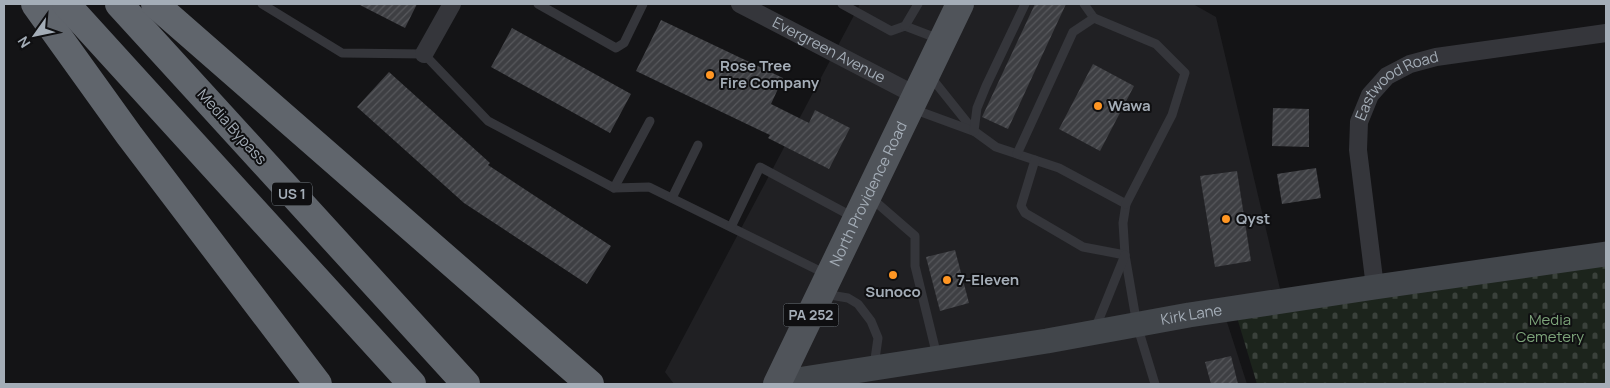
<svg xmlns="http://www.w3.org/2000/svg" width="1610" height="388" font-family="Manrope,sans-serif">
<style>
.built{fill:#202023}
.cemetery{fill:url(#cemetery-stones)}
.building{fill:url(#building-hatch)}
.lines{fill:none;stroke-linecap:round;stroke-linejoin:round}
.lane{stroke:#35363b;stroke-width:9}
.street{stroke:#35363b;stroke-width:18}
.secondary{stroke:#42464b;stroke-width:25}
.primary{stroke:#50545a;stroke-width:28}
.highway{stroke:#60656c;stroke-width:28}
.poi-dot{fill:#ff9623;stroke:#0f0f11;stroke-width:2}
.labels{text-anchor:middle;stroke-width:4;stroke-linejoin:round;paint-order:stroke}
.shield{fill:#0f0f11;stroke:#777e85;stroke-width:1}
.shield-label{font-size:14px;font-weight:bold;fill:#a4adb7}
.street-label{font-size:15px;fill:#a4adb7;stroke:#0f0f11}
.poi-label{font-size:15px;font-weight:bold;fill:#a4adb7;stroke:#0f0f11;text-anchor:start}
.park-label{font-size:15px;fill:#7da47a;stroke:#0f0f11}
</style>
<defs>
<pattern id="cemetery-stones" width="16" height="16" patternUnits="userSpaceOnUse" patternTransform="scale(1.25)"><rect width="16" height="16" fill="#1c241c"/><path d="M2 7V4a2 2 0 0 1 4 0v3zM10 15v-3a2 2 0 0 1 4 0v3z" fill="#3a413b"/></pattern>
<pattern id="building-hatch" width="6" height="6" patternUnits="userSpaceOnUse" patternTransform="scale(1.25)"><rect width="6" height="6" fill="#3e3f43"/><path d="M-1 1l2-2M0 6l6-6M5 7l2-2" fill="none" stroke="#57585c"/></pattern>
</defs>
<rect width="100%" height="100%" fill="#141416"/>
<!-- built -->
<path class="built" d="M860 4H1193L1216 17 1281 293 1226 319 1247 384H674L665 372Z"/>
<!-- cemetery -->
<path class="cemetery" d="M1606 265V384H1257L1236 314Z"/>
<!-- building -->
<g class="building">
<path d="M358 4H417L405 28Z"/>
<path d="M1035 4H1066L1008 129 982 117Z"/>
<path d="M661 20 783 78 771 104 809 123 815 110 850 128 829 169 768 138 770 135 636 71Z"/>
<path d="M512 28 631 94 610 133 491 67Z"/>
<path d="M1093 64 1134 86 1100 151 1059 129Z"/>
<path d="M389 72 490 163 488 165 611 246 587 284 464 203 357 107Z"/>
<path d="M1273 108 1309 109V147L1272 146Z"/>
<path d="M1316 168 1321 198 1282 204 1277 174Z"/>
<path d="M1237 171 1251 261 1215 267 1200 176Z"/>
<path d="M955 250 969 303 940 311 926 257Z"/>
<path d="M1231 356 1238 384H1211L1205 362Z"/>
</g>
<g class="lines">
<!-- lane -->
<g class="lane">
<path d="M262 4 342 53 424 54 488 121 614 188 649 187 828 275"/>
<path d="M538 4 616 48 624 43 643 4"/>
<path d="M842 4 891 31 905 26 939 39"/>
<path d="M1084 4 1094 18"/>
<path d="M905 26 918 4"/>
<path d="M930 76 974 131 996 147 1059 168 1126 204 1123 223 1125 255 1137 325 1155 384"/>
<path d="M913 109 973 131"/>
<path d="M974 131 977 108 986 86 1025 4"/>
<path d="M1017 154 1073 32 1094 18 1156 44 1185 73 1172 115 1126 204"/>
<path d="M1035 160 1021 206 1025 213 1083 247 1125 255"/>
<path d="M614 188 650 121"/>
<path d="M870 197 915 236V266L937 356"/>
<path d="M672 198 698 145"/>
<path d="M731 227 760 167 855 218"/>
<path d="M824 294 848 298 858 304 871 321 878 338 874 366"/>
<path d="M1095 329 1125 255"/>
</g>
<!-- street -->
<g class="street">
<path id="s1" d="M740 4 917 96"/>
<path d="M424 54 452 4"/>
<path id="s2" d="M1375 287 1358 150 1359 122 1370 95 1387 76 1410 64 1436 57 1606 33"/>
</g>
<!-- secondary -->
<path class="secondary" id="s3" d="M778 383 1047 341 1189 315 1375 287 1606 254"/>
<!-- primary -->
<path class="primary" id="s4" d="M777 384 960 4"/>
<!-- highway -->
<g class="highway">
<path d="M35 4 129 135 318 384"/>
<path d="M66 4 412 384"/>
<path d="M119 4 466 384"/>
<path d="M155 4 590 384"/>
</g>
</g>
<!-- markers -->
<g class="poi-dot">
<circle cx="710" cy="75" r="5"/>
<circle cx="1098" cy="106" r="5"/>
<circle cx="1226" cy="219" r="5"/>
<circle cx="893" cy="275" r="5"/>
<circle cx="947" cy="280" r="5"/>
</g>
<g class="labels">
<!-- shield labels -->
<g class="shield">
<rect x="272" y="182.5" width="40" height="23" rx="4"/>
<rect x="783.5" y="303.5" width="55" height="23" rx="4"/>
</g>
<g class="shield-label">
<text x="292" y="199">US 1</text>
<text x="811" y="320">PA 252</text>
</g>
<!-- street labels -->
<g class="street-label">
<text dy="5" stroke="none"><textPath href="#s1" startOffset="100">Evergreen Avenue</textPath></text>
<text dy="5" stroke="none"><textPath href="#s2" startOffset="222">Eastwood Road</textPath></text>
<text transform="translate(232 127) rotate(48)" y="5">Media Bypass</text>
<text dy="5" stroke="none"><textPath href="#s4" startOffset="211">North Providence Road</textPath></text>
<text dy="5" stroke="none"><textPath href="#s3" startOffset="419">Kirk Lane</textPath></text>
</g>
<!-- poi labels -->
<g class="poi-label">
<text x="720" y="71">Rose Tree<tspan x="720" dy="17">Fire Company</tspan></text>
<text x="1108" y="111">Wawa</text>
<text x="1236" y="224">Qyst</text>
<text x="957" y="285">7-Eleven</text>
<text x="893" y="297" text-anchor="middle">Sunoco</text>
</g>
<!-- park labels -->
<g class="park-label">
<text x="1550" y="325">Media<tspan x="1550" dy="17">Cemetery</tspan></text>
</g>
</g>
<!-- border -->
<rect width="1610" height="388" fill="none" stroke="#a4adb7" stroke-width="10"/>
<!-- north arrow -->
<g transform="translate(35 35) rotate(237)" stroke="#0f0f11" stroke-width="4" paint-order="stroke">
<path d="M0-4L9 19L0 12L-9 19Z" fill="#a4adb7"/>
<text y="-8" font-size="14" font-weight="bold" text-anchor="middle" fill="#a4adb7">N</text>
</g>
</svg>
